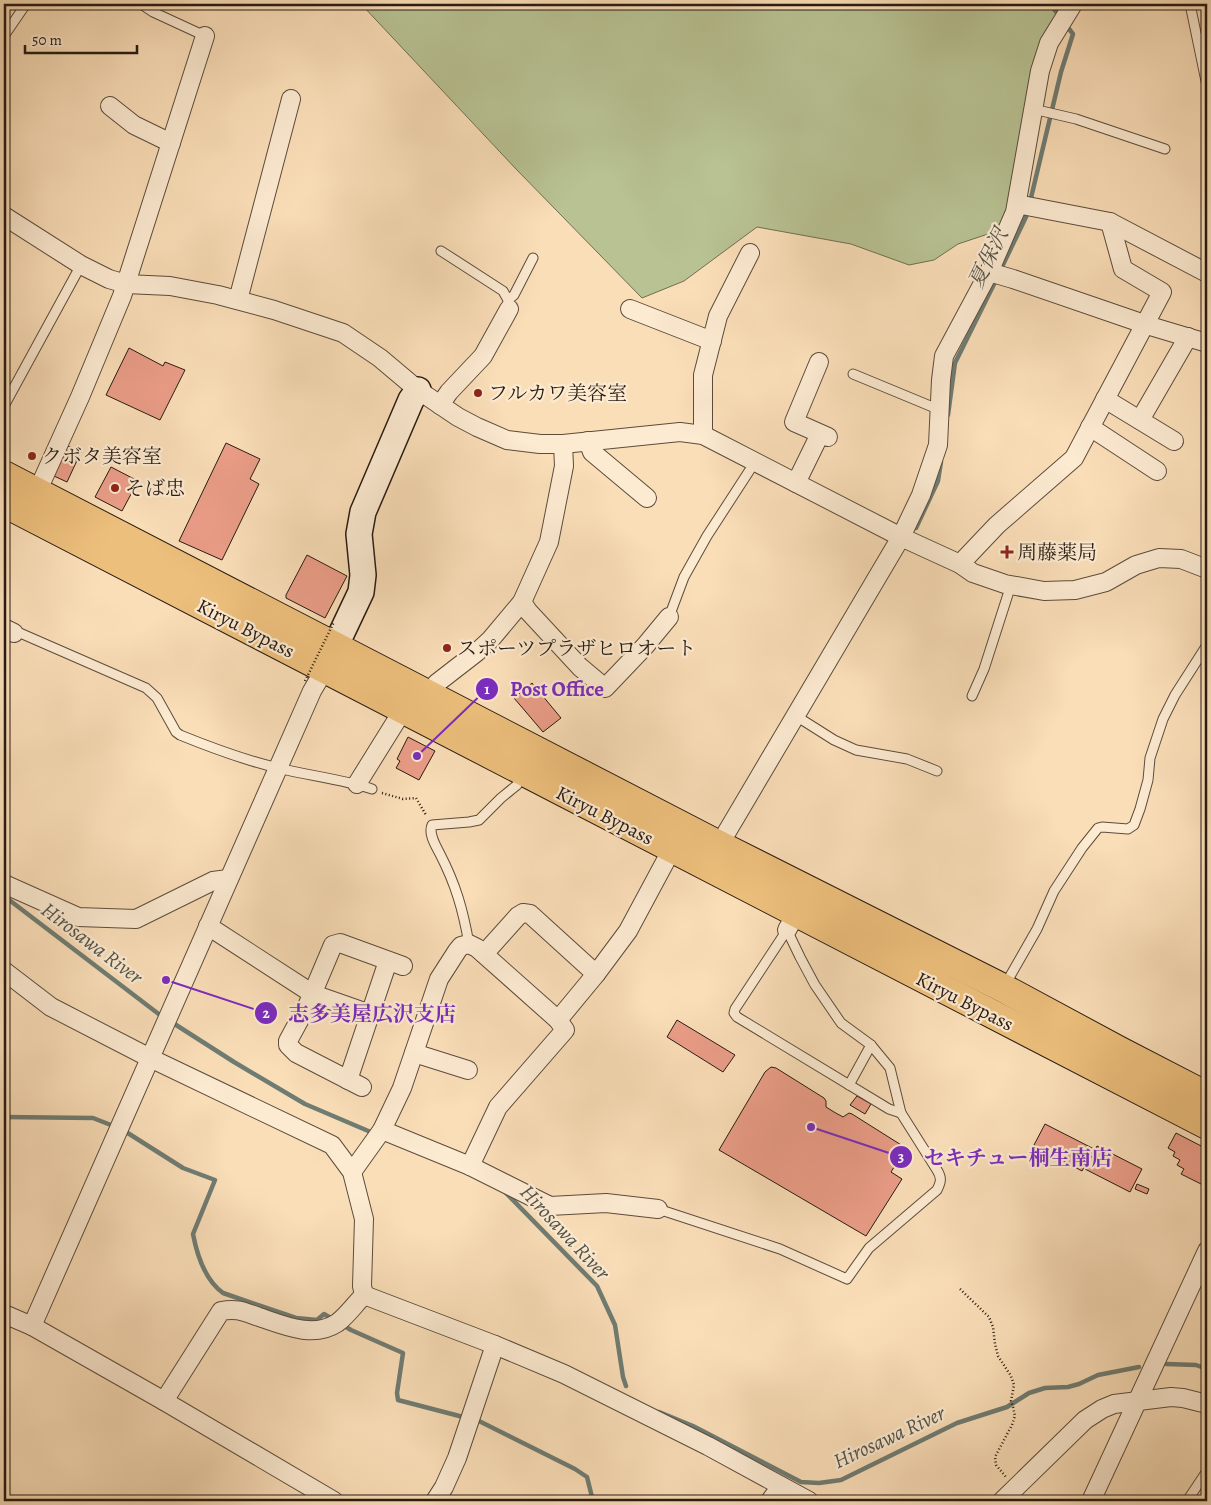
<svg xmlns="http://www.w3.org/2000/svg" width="1211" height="1505" font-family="Alegreya,'Noto Serif JP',serif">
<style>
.green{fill:#b8c293;stroke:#706e52}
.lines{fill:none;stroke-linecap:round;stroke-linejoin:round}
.stream{stroke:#6f7c73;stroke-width:4.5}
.building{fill:#eb9d88;stroke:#271b12}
.lane-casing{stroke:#5c4c3c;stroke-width:11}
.street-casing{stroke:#5c4c3c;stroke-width:20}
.secondary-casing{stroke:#271b12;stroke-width:28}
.highway-casing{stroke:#271b12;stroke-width:30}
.path{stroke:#271b12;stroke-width:2.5;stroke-dasharray:1 2.5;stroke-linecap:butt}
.lane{stroke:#fcead1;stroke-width:9}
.street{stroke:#fcead1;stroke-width:18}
.secondary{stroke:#fcead1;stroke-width:25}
.highway{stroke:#edbf7c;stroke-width:28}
.path-bridge{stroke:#271b12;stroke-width:2.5;stroke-dasharray:1 2.5;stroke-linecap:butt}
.poi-dot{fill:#8f2418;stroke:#fcead1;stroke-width:2}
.labels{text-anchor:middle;stroke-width:4.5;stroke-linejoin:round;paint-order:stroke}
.poi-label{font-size:20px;fill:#271b12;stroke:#fcead1;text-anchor:start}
.street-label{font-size:20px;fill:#271b12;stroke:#fcead1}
.water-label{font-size:21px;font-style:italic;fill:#51534a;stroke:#fcead1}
.leader{fill:none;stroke:#7b2cbf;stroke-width:2}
.callout-dot{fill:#7b2cbf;stroke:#fcead1;stroke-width:2}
.mark-label{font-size:15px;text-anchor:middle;font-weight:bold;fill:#fff}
.callout-label{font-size:21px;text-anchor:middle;font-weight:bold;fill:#7b2cbf;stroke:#fcead1;stroke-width:4.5;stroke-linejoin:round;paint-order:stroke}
</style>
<rect width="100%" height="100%" fill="#fadeb8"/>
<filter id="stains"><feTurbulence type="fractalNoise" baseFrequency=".004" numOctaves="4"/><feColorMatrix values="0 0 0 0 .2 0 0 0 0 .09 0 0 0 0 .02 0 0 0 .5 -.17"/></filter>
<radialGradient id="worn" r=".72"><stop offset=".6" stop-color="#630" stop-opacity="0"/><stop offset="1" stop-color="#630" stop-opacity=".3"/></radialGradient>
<!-- green -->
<path class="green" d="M361 4H1061L1040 71 1011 209 1000 230 958 244 934 260 909 265 851 244 757 227 684 281 642 298 516 169Z"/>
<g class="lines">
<!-- stream -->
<g class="stream">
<path d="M1050 4 1060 17"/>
<path d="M1030 202 1061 72 1073 34 1066 25"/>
<path d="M1000 271 1026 217 1028 210"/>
<path d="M948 415 955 363 997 278"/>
<path d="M916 528 938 481 941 462"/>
<path d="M4 896 160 1015"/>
<path d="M173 1023 234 1062 305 1104 373 1133"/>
<path d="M4 1117 93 1118 116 1127"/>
<path d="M123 1130 183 1168 215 1180 193 1234C197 1255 205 1280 223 1293L296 1318 317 1320 324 1314 334 1320"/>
<path d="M504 1191 597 1286 615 1325 623 1377 626 1386"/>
<path d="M341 1324 351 1330 403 1353 397 1393 398 1400 467 1418"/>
<path d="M1166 1364 1196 1365 1207 1369"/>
<path d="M659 1412 693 1426 801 1482 819 1483 841 1480 957 1423 1007 1407 1029 1393 1045 1388 1068 1387 1079 1384 1098 1375 1139 1367"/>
<path d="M474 1420 479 1421 575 1469 587 1477 593 1501"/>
</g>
</g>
<!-- building -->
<g class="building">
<path d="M129 348 163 366 165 362 185 370 160 420 106 395Z"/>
<path d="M226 443 260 459 250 479 259 484 222 560 179 541Z"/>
<path d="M68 446 81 452 67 482 54 476Z"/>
<path d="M111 467 138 481 122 511 95 497Z"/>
<path d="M307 555 347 576 325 618 286 598V595Z"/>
<path d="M532 683 561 718 543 732 514 698Z"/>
<path d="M408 737 435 751 419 780 396 768 400 761 397 759Z"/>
<path d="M677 1020 735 1055 723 1072 667 1037Z"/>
<path d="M771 1067 776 1068 824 1098 826 1101V1107L834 1112 843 1117 849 1113 852 1114 906 1148 891 1172 902 1179 866 1236 719 1150 765 1072Z"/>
<path d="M857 1096 871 1104 865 1114 850 1105Z"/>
<path d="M1045 1124 1094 1149 1082 1171 1034 1145Z"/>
<path d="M1176 1133 1207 1149V1187L1181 1174 1184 1169 1177 1165 1180 1160 1173 1156 1175 1152 1168 1148Z"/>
<path d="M1097 1146 1142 1169 1130 1192 1085 1169Z"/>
<path d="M1137 1184 1149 1189 1147 1194 1135 1189Z"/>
</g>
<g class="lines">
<!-- lane casing -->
<g class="lane-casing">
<g id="lane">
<path d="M141 4 153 12 205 36"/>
<path d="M1190 4 1207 86"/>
<path d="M4 36 26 4"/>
<path d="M1033 109 1076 119 1165 149"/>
<path d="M441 251 503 291 508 300 509 309"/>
<path d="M508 300 514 295 533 258"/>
<path d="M853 374 940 410"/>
<path d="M4 406 81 265"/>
<path d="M669 617 684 577 707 536 755 462"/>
<path d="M14 633H20L146 688 157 698 176 732 180 735C212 748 244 760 278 768 310 776 342 779 372 789"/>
<path d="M972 696 984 669 1011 585"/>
<path d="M796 716 834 740 856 750 907 759 937 771"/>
<path d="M787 930 735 1009 734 1013 737 1017 889 1109 901 1113"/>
<path d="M469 944C463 910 456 885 440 854 436 846 428 834 432 825L469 822 479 820 501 798 517 785 523 775"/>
<path d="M1005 985 1037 929 1054 891 1082 848 1098 828 1102 827 1128 829 1134 825 1140 809 1148 780 1150 758 1163 719 1175 695 1207 645"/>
<path d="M849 1085 871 1045"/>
<path d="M658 1209 780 1249 847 1279 869 1248 937 1190C941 1182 942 1178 937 1170L901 1113 890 1068 871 1045 841 1023 815 985 800 957 787 930"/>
<path d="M1187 1501 1207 1471"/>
</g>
</g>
<!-- street casing -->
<g class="street-casing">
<g id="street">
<path d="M110 106 134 125 171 143"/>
<path d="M4 216 81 265 109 279 126 284 170 286 218 295 274 310 343 333 380 358 418 390 458 417 477 427 507 440 540 444H563L680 432 703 435 901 537 960 564 973 573 1005 584 1044 591 1075 590 1106 582 1136 565 1159 558 1181 559 1207 569"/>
<path d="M1110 222 1207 273"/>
<path d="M989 272 1013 279 1150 326 1207 343"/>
<path d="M238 300 291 99"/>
<path d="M630 309 712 341"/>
<path d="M819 362 794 422 828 437"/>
<path d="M1105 399 1174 441"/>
<path d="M440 405 449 392 483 356 509 309"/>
<path d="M1140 420 1188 337"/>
<path d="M1090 427 1157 471"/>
<path d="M703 435V375L718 316 750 253"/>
<path d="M588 441 592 452 647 498"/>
<path d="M796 483 820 434"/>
<path d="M33 501 80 397 122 296 205 36"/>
<path d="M960 564 997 525 1074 458 1162 292 1123 269 1110 222 1017 204"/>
<path d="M522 602 528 611 580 667 605 688 645 646 669 617"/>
<path d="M4 628 14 633"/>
<path d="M427 695 437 683 477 652 491 639 522 602 549 542 564 466 563 444"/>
<path d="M357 784 403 710"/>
<path d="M715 852 901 537 921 495 938 445 941 380 944 356 989 272 1015 212 1040 71 1049 43 1073 4"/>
<path d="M4 884 78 917 136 919 213 881 228 879"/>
<path d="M208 926 313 994 370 1014"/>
<path d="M787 930 796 914"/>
<path d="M484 954 518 916 523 913 530 914 596 974"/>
<path d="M4 971 51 1007 150 1058 332 1145 352 1172 364 1219 362 1286 364 1295"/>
<path d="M558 1020 596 974 628 931 672 849"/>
<path d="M414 1053 468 1070"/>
<path d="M348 1080 388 961"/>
<path d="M362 1087 296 1053 288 1045V1041L308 1004 333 945 340 943 403 966"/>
<path d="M382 1130 470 1166 550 1206 606 1203 658 1209"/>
<path d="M352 1172 382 1130 402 1088 439 979 457 951 461 946 469 944 477 948 558 1020 565 1030 498 1107 470 1166"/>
<path d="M364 1295 495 1345 564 1374 708 1446 809 1501"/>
<path d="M4 1314 32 1326 164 1401 334 1501"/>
<path d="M32 1326 312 691 325 669"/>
<path d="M164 1401 221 1311C238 1308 244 1312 259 1317 283 1325 313 1339 337 1323 347 1316 355 1304 364 1295"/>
<path d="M435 1501 444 1487 457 1458 495 1345"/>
<path d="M770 1501 781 1486"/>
<path d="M1002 1501 1085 1420 1102 1409 1114 1404 1171 1397 1183 1398 1207 1404"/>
<path d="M1091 1501 1207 1251"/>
</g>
</g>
<!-- secondary casing -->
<g class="secondary-casing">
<path id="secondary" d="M327 664 361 592 363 575 359 534 363 512 411 400 418 390"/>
</g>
<!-- highway casing -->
<g class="highway-casing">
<g id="highway">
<path d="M4 475 719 845 1003 988 1120 1051 1207 1096"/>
<path d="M4 503 1207 1125"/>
</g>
</g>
<!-- path -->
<g class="path">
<path d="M382 793 403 799 416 798 426 815"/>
<path d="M960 1289 989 1317 993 1327 995 1344 998 1356 1011 1376 1014 1385 1011 1401 1013 1407 1015 1416 1012 1425 995 1457 996 1465 1006 1477"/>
</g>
<!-- lane -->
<use href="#lane" class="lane"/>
<!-- street -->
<use href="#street" class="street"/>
<!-- secondary -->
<use href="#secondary" class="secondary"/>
<!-- highway -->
<use href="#highway" class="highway"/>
<!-- path-bridge -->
<path class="path-bridge" d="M305 681 334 622"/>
</g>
<!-- markers -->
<g class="poi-dot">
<circle cx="478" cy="393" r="5"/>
<circle cx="32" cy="456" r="5"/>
<circle cx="115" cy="488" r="5"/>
<path d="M1004.5 544.5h5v5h5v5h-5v5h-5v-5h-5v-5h5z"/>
<circle cx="447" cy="648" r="5"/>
</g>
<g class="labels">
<!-- poi labels -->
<g class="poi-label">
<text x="488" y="400">フルカワ美容室</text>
<text x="42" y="463">クボタ美容室</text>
<text x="125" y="495">そば忠</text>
<text x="1017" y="559">周藤薬局</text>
<text x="457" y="655">スポーツプラザヒロオート</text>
</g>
<!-- street labels -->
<g class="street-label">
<text transform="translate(246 628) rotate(27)" y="7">Kiryu Bypass</text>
<text transform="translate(605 815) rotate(27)" y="7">Kiryu Bypass</text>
<text transform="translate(965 1001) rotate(27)" y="7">Kiryu Bypass</text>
</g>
<!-- water labels -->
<g class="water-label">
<text transform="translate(988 258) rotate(-64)" y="7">夏保沢</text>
<text transform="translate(92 943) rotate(37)" y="7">Hirosawa River</text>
<text transform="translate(565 1232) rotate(47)" y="7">Hirosawa River</text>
<text transform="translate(889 1437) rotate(-25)" y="7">Hirosawa River</text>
</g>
</g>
<!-- callouts -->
<path class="leader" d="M417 756L487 689M166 980L266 1013M811 1127L901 1157"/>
<g class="callout-dot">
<circle cx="417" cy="756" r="5"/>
<circle cx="166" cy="980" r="5"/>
<circle cx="811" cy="1127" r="5"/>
<circle cx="487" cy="689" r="12"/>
<circle cx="266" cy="1013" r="12"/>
<circle cx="901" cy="1157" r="12"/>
</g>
<g class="mark-label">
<text x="487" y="694">1</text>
<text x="266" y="1018">2</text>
<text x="901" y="1162">3</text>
</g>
<g class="callout-label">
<text x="557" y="696">Post Office</text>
<text x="372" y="1021">志多美屋広沢支店</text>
<text x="1018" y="1165">セキチュー桐生南店</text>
</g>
<!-- margin -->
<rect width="1211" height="1505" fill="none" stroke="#fadeb8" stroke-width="20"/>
<rect x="5" y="5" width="1201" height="1495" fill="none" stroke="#271b12" stroke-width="2.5"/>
<rect x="10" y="10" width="1191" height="1485" fill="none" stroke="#271b12"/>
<!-- scale -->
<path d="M25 45v8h112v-8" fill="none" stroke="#271b12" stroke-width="2.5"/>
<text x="32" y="45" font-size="15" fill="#271b12" stroke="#fcead1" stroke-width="4" paint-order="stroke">50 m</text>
<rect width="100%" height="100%" filter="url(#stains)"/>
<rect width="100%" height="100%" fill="url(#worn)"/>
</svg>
